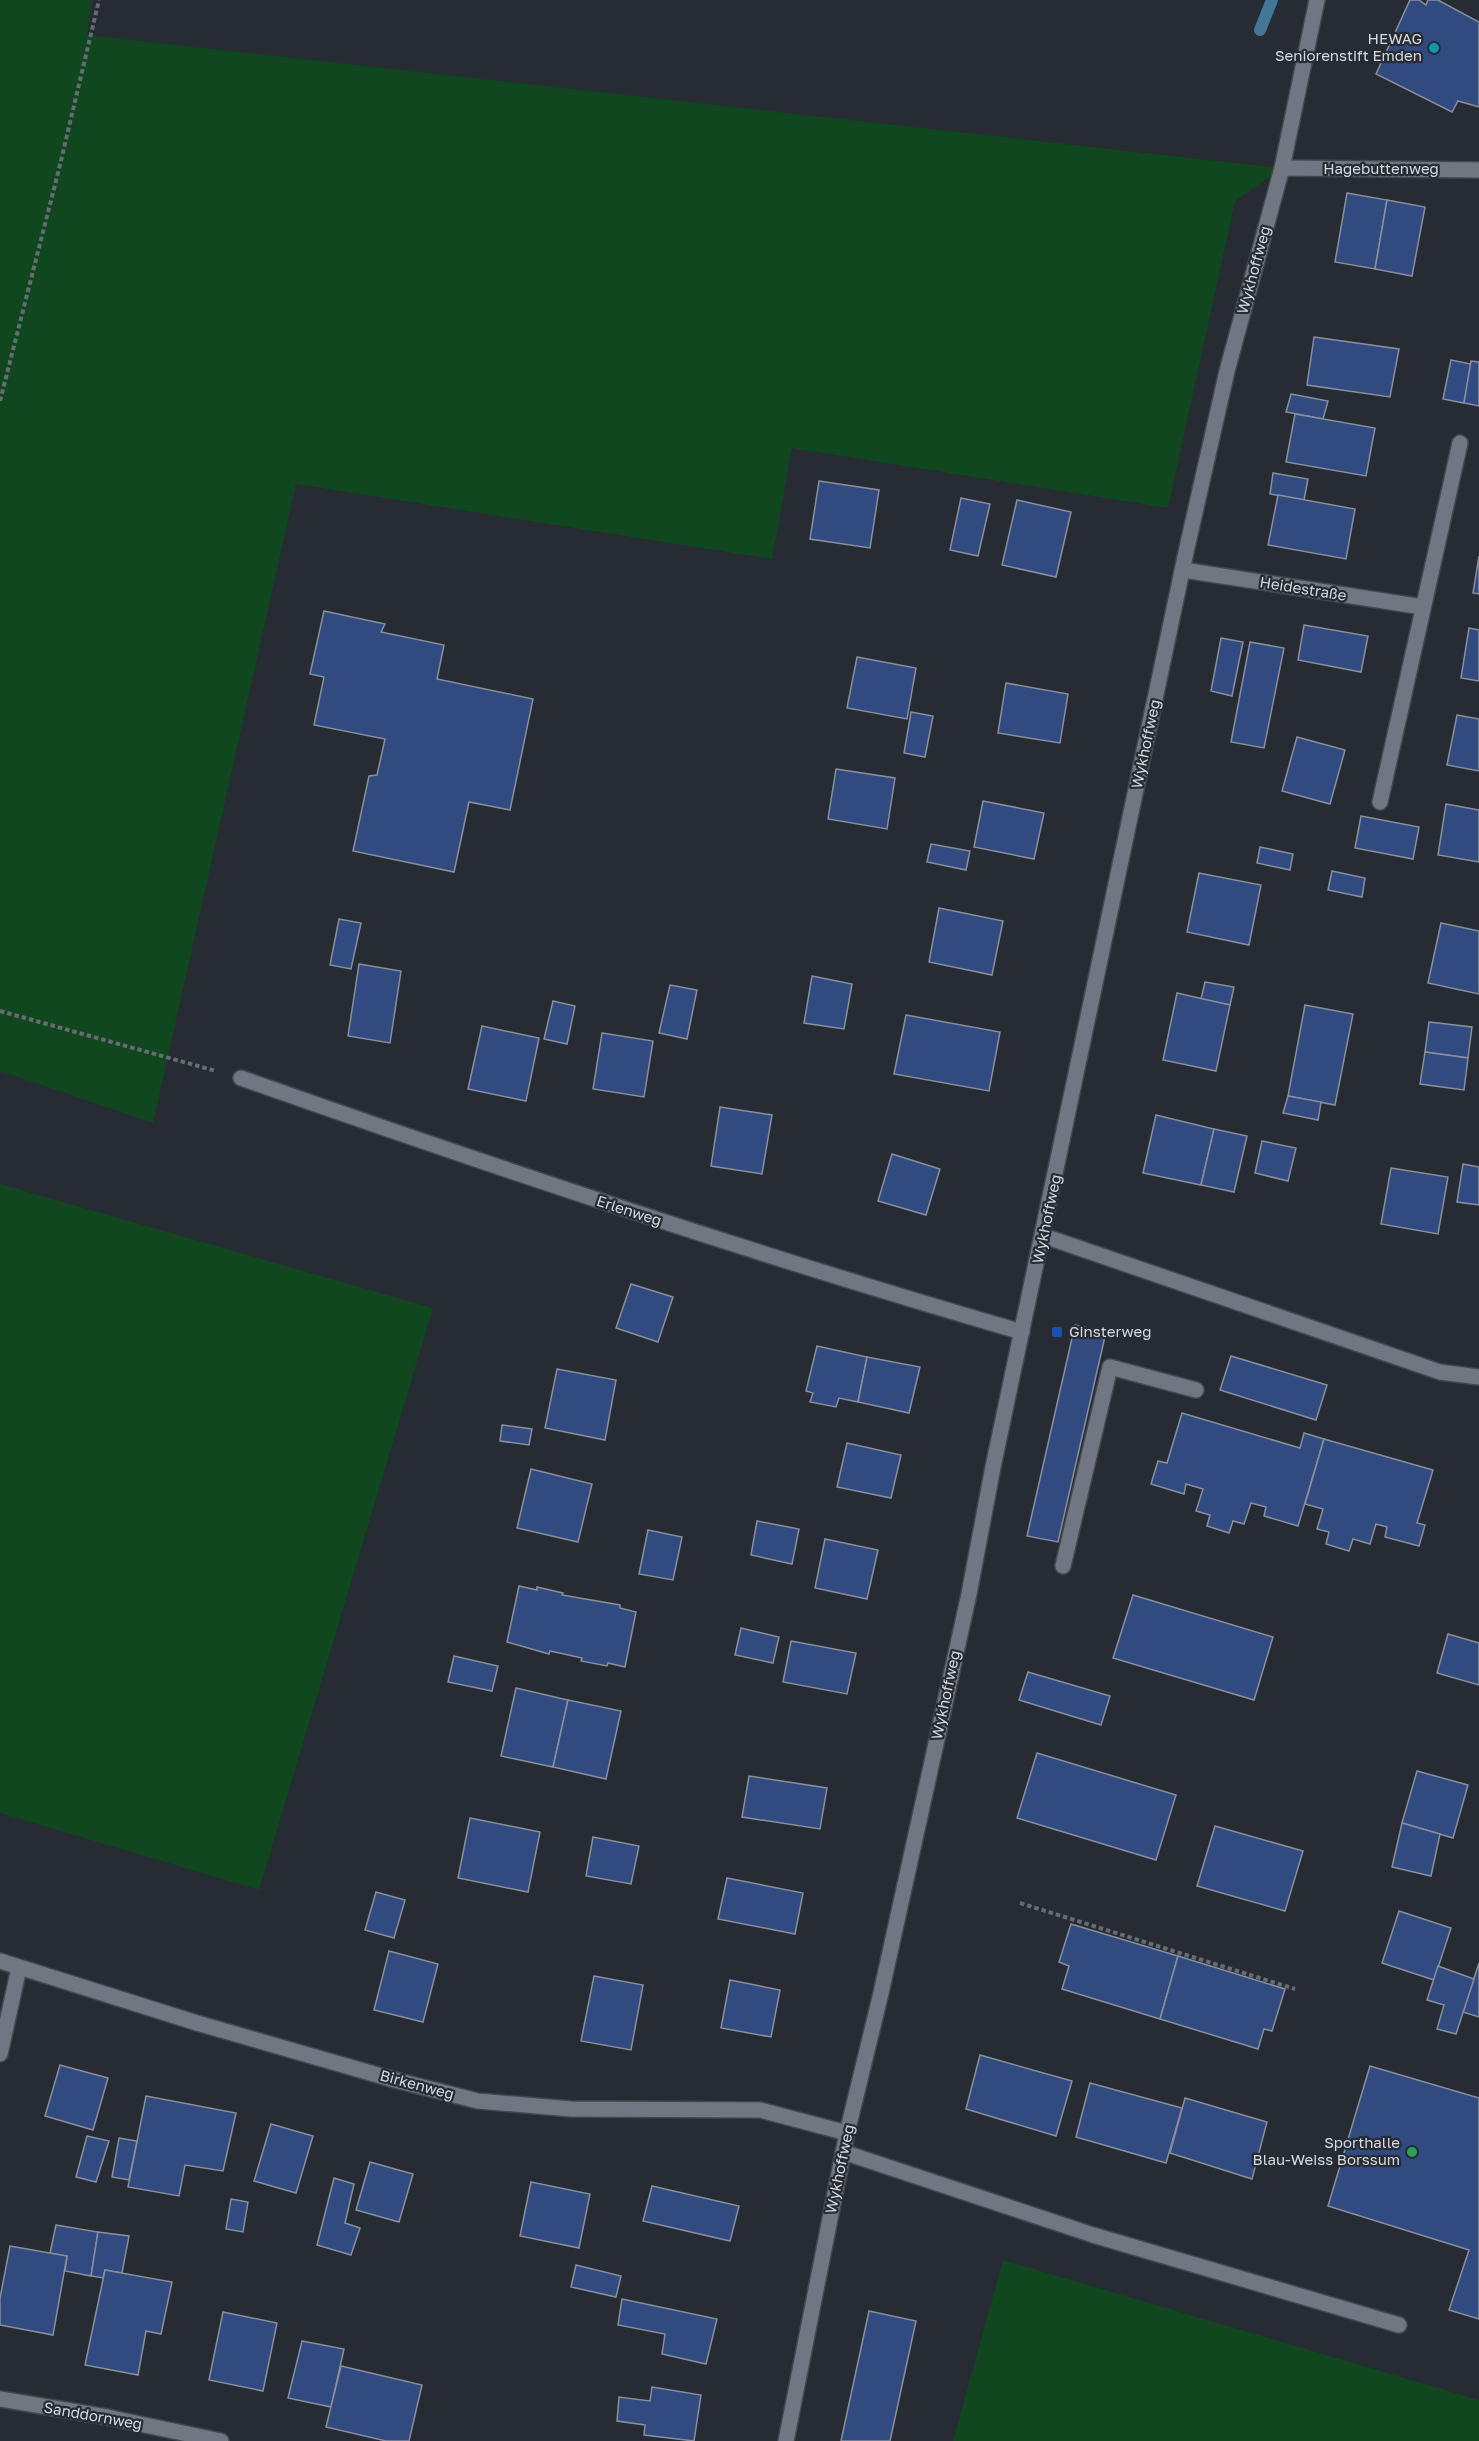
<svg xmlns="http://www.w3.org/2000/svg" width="1479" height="2441" font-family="'Golos Text',sans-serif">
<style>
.green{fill:#10471f}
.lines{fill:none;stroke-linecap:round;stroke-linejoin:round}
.stream{stroke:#437796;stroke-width:12}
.building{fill:#314b80;stroke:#898f9b;stroke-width:1.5}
.lane-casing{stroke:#43474f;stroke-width:18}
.street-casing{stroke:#43474f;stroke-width:18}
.path{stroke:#676c74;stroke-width:4;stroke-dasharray:4.5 3;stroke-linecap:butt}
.lane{stroke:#717782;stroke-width:15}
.street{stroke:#717782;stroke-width:15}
.culture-dot{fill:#0f9aa8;stroke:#262b34;stroke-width:2}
.transit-dot{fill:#1a4fb4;stroke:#262b34;stroke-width:2}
.leisure-dot{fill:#2e9e5b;stroke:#262b34;stroke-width:2}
.labels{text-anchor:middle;stroke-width:4.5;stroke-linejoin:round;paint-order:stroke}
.poi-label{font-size:15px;fill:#d6dae0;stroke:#262b34;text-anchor:end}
.street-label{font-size:15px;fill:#d6dae0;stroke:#262b34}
</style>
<rect width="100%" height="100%" fill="#262b34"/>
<!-- green -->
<g class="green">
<path d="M0 0H92L87 35 1282 168 1235 201 1168 508 792 448 772 559 296 484 153 1123 0 1071Z"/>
<path d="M0 1184 433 1308 259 1890 0 1813Z"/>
<path d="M1003 2260 1479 2400V2441H953Z"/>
</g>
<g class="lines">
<!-- stream -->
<path class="stream" d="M1260 30 1272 0"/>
</g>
<!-- building -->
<g class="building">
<path d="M1410 0H1419L1426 5 1428 0H1438L1479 22V107L1458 101 1452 112 1376 74Z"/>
<path d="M1347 193 1387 200 1375 269 1335 262Z"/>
<path d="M1387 200 1425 207 1412 276 1375 269Z"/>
<path d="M1314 337 1399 349 1390 397 1307 385Z"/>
<path d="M1451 360 1471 364 1464 403 1443 399Z"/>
<path d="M1471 361 1479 362V406L1464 403Z"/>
<path d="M1291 394 1328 401 1323 419 1286 412Z"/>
<path d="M1295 414 1375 428 1366 476 1286 462Z"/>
<path d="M1273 473 1308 479 1304 500 1270 494Z"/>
<path d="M819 481 879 490 870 548 810 539Z"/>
<path d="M1278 495 1355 509 1346 559 1268 545Z"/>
<path d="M961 498 990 504 978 556 950 550Z"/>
<path d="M1017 500 1071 512 1056 577 1002 565Z"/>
<path d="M1479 556V594L1473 593Z"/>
<path d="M324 611 385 624 381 632 444 645 437 679 533 699 510 810 469 802 454 872 353 851 369 776 377 775 385 739 314 725 324 677 310 674Z"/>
<path d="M1304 625 1368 636 1361 672 1298 660Z"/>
<path d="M1469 628 1479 630V681L1461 678Z"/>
<path d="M1221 638 1243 642 1232 696 1211 691Z"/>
<path d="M1250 642 1284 648 1264 748 1231 742Z"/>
<path d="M857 657 916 668 907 719 847 708Z"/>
<path d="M1006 683 1068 694 1060 743 998 733Z"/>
<path d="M911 712 933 716 925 757 904 753Z"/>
<path d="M1457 715 1479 719V771L1447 765Z"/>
<path d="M1297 737 1345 750 1330 804 1282 791Z"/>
<path d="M836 769 895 778 887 829 828 819Z"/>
<path d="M983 801 1044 813 1034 859 974 847Z"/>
<path d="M1446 804 1479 810V862L1438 855Z"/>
<path d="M1361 816 1419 827 1413 859 1355 848Z"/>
<path d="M931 844 970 851 966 870 927 862Z"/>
<path d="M1260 847 1293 854 1290 870 1257 863Z"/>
<path d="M1332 871 1365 878 1362 897 1328 890Z"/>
<path d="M1199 873 1261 885 1249 945 1187 932Z"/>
<path d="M939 908 1003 921 992 975 929 962Z"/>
<path d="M339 919 361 923 351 969 330 965Z"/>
<path d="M1441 923 1479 931V994L1428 983Z"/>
<path d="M359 964 401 971 390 1043 348 1036Z"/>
<path d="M812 976 852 984 844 1029 804 1023Z"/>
<path d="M1205 982 1234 987 1230 1005 1201 999Z"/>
<path d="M670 985 697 990 687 1039 659 1033Z"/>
<path d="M1177 993 1230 1005 1216 1071 1163 1060Z"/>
<path d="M553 1001 575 1006 567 1044 544 1039Z"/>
<path d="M1305 1005 1353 1014 1335 1105 1288 1096Z"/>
<path d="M906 1015 1000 1032 989 1091 894 1074Z"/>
<path d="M1429 1022 1472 1027 1468 1058 1425 1052Z"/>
<path d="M482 1026 539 1038 526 1101 468 1089Z"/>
<path d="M602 1033 653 1041 644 1097 593 1089Z"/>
<path d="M1425 1052 1468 1058 1464 1090 1420 1084Z"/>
<path d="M1288 1096 1321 1102 1318 1120 1283 1113Z"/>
<path d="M720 1107 772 1115 762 1174 711 1166Z"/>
<path d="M1156 1115 1214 1129 1201 1185 1143 1173Z"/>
<path d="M1214 1129 1247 1136 1234 1192 1201 1185Z"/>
<path d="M1262 1141 1296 1148 1288 1181 1255 1173Z"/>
<path d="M892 1154 940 1169 926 1215 878 1201Z"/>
<path d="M1463 1164 1479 1167V1205L1457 1202Z"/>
<path d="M1391 1168 1448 1177 1438 1234 1381 1224Z"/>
<path d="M631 1284 673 1297 658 1342 616 1328Z"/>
<path d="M1075 1325 1106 1332 1058 1542 1027 1536Z"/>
<path d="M817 1346 867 1357 858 1402 839 1398 836 1407 810 1402 813 1393 806 1391Z"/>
<path d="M1231 1356 1327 1385 1316 1420 1220 1390Z"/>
<path d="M867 1357 920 1367 909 1413 858 1402Z"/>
<path d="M557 1369 616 1380 605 1440 545 1428Z"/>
<path d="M1182 1413 1300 1448 1304 1433 1324 1439 1298 1526 1264 1516 1266 1507 1251 1503 1244 1524 1233 1521 1229 1533 1207 1526 1210 1515 1196 1511 1203 1489 1186 1484 1184 1494 1151 1484 1158 1461 1167 1463Z"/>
<path d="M502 1425 532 1429 529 1445 500 1441Z"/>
<path d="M1324 1439 1433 1470 1417 1523 1425 1525 1419 1546 1385 1537 1387 1527 1376 1524 1370 1544 1353 1539 1349 1551 1326 1544 1329 1532 1317 1529 1323 1509 1305 1504Z"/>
<path d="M847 1443 901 1455 891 1498 837 1487Z"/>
<path d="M531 1469 592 1484 578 1542 517 1528Z"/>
<path d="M757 1521 799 1529 792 1564 751 1555Z"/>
<path d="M648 1530 682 1537 673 1580 639 1574Z"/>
<path d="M825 1539 878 1550 867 1599 815 1588Z"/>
<path d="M519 1586 537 1590V1587L563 1593 562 1595 620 1605V1608L636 1612 625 1667 608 1663 607 1666 581 1661 582 1658 550 1651 549 1654 507 1642Z"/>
<path d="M1133 1595 1273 1637 1254 1700 1113 1658Z"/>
<path d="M741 1628 779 1637 773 1663 735 1655Z"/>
<path d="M1448 1634 1479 1643V1685L1437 1673Z"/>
<path d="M791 1641 856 1653 847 1694 783 1682Z"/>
<path d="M454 1656 498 1666 492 1691 448 1682Z"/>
<path d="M1028 1672 1110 1696 1101 1725 1019 1700Z"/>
<path d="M516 1688 568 1700 553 1767 501 1756Z"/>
<path d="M568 1700 621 1711 606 1779 553 1767Z"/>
<path d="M1037 1753 1176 1795 1156 1860 1017 1818Z"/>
<path d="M1417 1771 1468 1785 1453 1838 1402 1823Z"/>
<path d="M749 1776 827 1788 820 1829 742 1817Z"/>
<path d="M470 1818 540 1832 528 1892 458 1878Z"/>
<path d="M1402 1823 1440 1834 1431 1876 1392 1867Z"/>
<path d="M1215 1826 1303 1851 1285 1911 1197 1886Z"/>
<path d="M593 1837 639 1846 631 1884 586 1876Z"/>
<path d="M727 1878 803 1893 795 1934 718 1919Z"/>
<path d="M376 1892 405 1900 394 1938 365 1930Z"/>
<path d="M1399 1911 1451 1928 1434 1980 1382 1963Z"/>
<path d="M1071 1924 1178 1956 1160 2019 1062 1989 1069 1966 1059 1962Z"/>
<path d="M389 1951 438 1964 423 2022 374 2010Z"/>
<path d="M1178 1956 1285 1989 1272 2031 1264 2029 1258 2049 1160 2019Z"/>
<path d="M1479 1963V2017L1463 2012Z"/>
<path d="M1438 1966 1474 1979 1456 2034 1437 2029 1444 2005 1427 2000Z"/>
<path d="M594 1976 643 1985 631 2050 581 2041Z"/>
<path d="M730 1980 780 1990 771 2037 721 2028Z"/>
<path d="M980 2055 1072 2081 1056 2136 966 2109Z"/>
<path d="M60 2065 108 2078 93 2130 45 2116Z"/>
<path d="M1370 2066 1479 2098V2319L1449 2310 1469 2250 1328 2206Z"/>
<path d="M1090 2083 1182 2108 1166 2163 1076 2137Z"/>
<path d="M146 2096 236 2113 223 2171 185 2165 179 2196 128 2187Z"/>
<path d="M1185 2098 1267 2122 1252 2179 1170 2153Z"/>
<path d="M271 2124 313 2136 296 2193 254 2181Z"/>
<path d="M87 2136 109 2141 96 2182 76 2177Z"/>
<path d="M119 2138 137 2141 129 2180 112 2177Z"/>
<path d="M370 2162 413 2174 399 2222 356 2210Z"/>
<path d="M334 2178 354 2184 345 2223 360 2228 351 2255 317 2245Z"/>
<path d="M531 2182 590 2194 579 2248 520 2236Z"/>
<path d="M652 2186 739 2206 730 2241 643 2221Z"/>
<path d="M231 2199 248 2202 243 2232 226 2229Z"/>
<path d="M56 2225 98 2232 91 2276 65 2271 67 2256 50 2253Z"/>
<path d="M98 2232 129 2236 122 2273 105 2270 103 2278 91 2276Z"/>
<path d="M10 2246 67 2256 53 2335 0 2325V2298Z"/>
<path d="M576 2265 621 2276 616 2297 571 2287Z"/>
<path d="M105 2270 172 2282 161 2334 146 2331 138 2375 85 2365Z"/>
<path d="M622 2299 717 2319 706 2364 662 2354 665 2334 618 2325Z"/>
<path d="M869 2311 916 2321 890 2441H841Z"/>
<path d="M223 2312 277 2323 263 2391 209 2380Z"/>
<path d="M302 2341 344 2349 331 2407 288 2398Z"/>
<path d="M341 2366 422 2385 409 2441H386L326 2427Z"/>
<path d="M652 2387 701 2395 694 2441 644 2435 645 2425 617 2421 619 2397 650 2401Z"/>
</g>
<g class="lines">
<!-- lane casing -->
<g class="lane-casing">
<g id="lane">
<path d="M1063 1566 1110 1367 1196 1390"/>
<path d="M843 2152 1093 2235 1399 2325"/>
</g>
</g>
<!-- street casing -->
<g class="street-casing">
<g id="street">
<path d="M1282 168 1479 170"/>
<path d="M1183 570 1423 607"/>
<path d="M1380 802 1460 443"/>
<path d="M241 1078C499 1169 759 1256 1022 1332"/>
<path d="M1044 1236 1440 1372 1479 1377"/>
<path d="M0 1961 197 2023 395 2080 478 2101 571 2109 760 2110 847 2133"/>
<path d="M0 2054 19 1968"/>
<path d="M0 2399 107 2417 221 2441"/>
<path d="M786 2441 847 2133 881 1993 969 1594 993 1467 1186 552 1227 371 1282 168 1317 0"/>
</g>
</g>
<!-- path -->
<g class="path">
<path d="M0 401 59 169 99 0"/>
<path d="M0 1011 216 1071"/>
<path d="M1020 1903 1295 1989"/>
</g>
<!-- lane -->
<use href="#lane" class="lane"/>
<!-- street -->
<use href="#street" class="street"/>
</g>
<!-- markers -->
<circle class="culture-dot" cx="1434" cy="48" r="6"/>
<rect class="transit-dot" x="1051" y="1326" width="12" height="12" rx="3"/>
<circle class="leisure-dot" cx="1412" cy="2152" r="6"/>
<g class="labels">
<!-- poi labels -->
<g class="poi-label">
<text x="1422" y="44">HEWAG<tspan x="1422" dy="17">Seniorenstift Emden</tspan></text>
<text x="1069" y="1337" text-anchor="start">Ginsterweg</text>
<text x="1400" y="2148">Sporthalle<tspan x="1400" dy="17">Blau-Weiss Borssum</tspan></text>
</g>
<!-- street labels -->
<g class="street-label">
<text x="1381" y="174">Hagebuttenweg</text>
<text transform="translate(1254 270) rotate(-75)" y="5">Wykhoffweg</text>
<text transform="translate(1303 589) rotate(9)" y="5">Heidestraße</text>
<text transform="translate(1146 744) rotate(-78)" y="5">Wykhoffweg</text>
<text transform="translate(629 1211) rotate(18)" y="5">Erlenweg</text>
<text transform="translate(1047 1219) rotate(-78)" y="5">Wykhoffweg</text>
<text transform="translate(946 1695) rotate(-78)" y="5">Wykhoffweg</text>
<text transform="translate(417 2085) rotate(15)" y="5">Birkenweg</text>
<text transform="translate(840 2169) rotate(-78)" y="5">Wykhoffweg</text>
<text transform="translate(93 2416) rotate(10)" y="5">Sanddornweg</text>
</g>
</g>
</svg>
